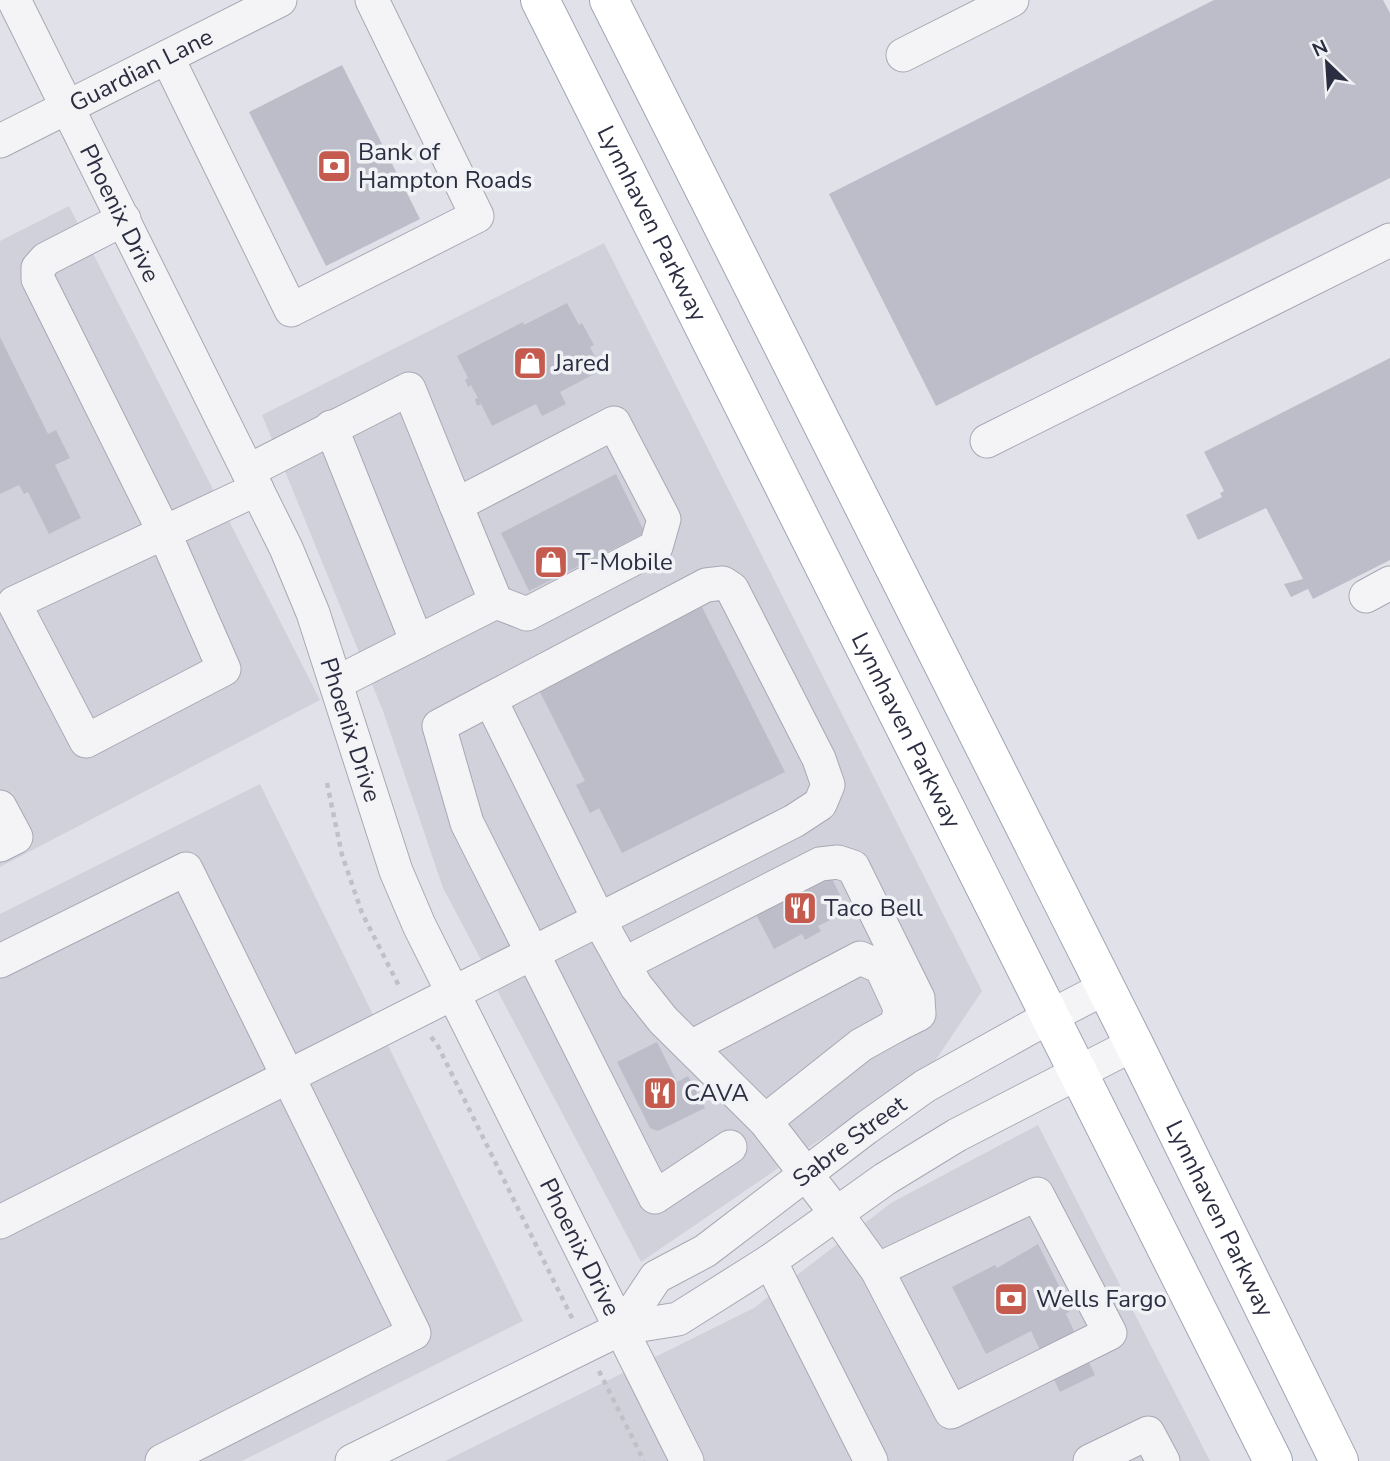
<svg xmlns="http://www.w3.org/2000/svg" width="1390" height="1461" font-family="'Nunito Sans',sans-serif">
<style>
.built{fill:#d0d1db}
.building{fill:#bcbdc8}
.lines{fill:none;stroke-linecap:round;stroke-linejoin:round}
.minor-casing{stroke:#a7a8b3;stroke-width:35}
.major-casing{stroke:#a1a4b4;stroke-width:40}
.path{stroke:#c0c0c7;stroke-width:4.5;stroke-dasharray:5 5;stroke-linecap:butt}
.minor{stroke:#f4f4f7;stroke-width:33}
.major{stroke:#fff;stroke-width:38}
.labels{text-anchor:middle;stroke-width:7;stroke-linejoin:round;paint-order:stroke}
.street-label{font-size:24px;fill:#2b2d40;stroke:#f1f2f6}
.poi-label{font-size:24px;fill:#2b2d40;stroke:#f1f2f6;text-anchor:start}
</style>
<rect width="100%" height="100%" fill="#e1e2e9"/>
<!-- built -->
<g class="built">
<path d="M69 206 320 700 0 867V241Z"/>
<path d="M604 243 982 991 935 1061 641 1262 443 888 383 711 262 415Z"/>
<path d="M260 784 523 1321 242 1461H0V914Z"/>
<path d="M1038 1125 1210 1461H445L754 1308 891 1203Z"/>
</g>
<!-- building -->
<g class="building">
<path d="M1214 0H1383L1390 13V178L936 406 829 194Z"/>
<path d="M342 65 420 219 326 266 249 112Z"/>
<path d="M567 303 579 325 582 323 594 345 590 347 602 370 560 392 566 404 542 416 536 404 492 426 481 404 477 406 475 399 478 398 471 385 468 387 465 380 468 378 457 356 523 322 524 325Z"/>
<path d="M0 337 48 434 56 430 70 458 55 465 81 518 49 534 28 492 24 494 19 485 0 494Z"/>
<path d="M1390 358V560L1313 599 1308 589 1291 597 1284 584 1303 579 1266 508 1198 540 1186 515 1222 497 1220 493 1224 491 1204 452Z"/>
<path d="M616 474 645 533 529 591 501 533Z"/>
<path d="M702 607 785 772 622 853 599 808 590 813 576 785 585 781 538 688Z"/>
<path d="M826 867 848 911 818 926 821 931 805 940 802 934 774 949 751 905Z"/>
<path d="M657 1042 677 1082 688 1076 705 1108 658 1131 650 1128 617 1062Z"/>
<path d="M1038 1244 1071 1310 1066 1314 1095 1375 1060 1392 1031 1331 986 1354 952 1287 995 1265 997 1268Z"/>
</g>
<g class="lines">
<!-- minor casing -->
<g class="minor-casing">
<g id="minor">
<path id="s1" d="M14 0 286 548 313 613 396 871 419 925 687 1461"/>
<path d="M903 55 1012 0"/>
<path d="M167 57 291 310 477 216 372 0"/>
<path id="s2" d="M0 141 280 0"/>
<path d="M124 219 46 259 38 268V279L164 532 224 669 86 741 14 603 257 489"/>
<path d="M331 427 417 642"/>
<path d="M987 441 1390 240"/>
<path d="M248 471 409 389 456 505 614 423 664 519 656 547 527 614 496 602"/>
<path d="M1366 596 1390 583"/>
<path d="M336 683 496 602 456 505"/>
<path d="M0 807 16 837 0 845"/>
<path d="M0 961 186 869 414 1333 162 1461"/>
<path d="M624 964 820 864 838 862 853 867 918 998 919 1014 897 1025"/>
<path d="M691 1047 860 958 881 967 900 1008 897 1025 861 1045 765 1121"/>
<path d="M730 1147 655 1197 467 823 439 726 490 699 599 920 636 986 663 1020 765 1121 836 1213 877 1270 951 1412 1110 1333 1037 1194 877 1270"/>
<path d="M0 1222 794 821 820 804 828 785 819 759 732 589 723 583 706 585 490 699"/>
<path d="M770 1261 871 1461"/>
<path id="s3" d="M622 1328 656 1277 705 1251 866 1128 925 1086 1049 1017 1105 988"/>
<path d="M352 1461 622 1328 678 1319 770 1261 885 1179 957 1135 1134 1044"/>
<path d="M1090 1461 1148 1433 1163 1461"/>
</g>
</g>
<!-- major casing -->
<g class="major-casing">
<g id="major">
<path id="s4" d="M540 0 1273 1461"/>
<path id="s5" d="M609 0 1134 1044 1339 1461"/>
</g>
</g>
<!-- path -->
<g class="path">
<path d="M327 783 342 855 362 913 400 988"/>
<path d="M431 1037 437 1044 573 1320"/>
<path d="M599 1371 644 1461"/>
</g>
<!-- minor -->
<use href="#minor" class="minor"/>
<!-- major -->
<use href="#major" class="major"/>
</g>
<!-- icons -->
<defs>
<g id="bank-square" transform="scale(1.75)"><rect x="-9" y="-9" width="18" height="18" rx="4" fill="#c55b4f" stroke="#f1f2f6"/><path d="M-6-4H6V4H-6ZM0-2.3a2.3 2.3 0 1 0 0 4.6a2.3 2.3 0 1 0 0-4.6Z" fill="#fff"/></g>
<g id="shop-square" transform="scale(1.75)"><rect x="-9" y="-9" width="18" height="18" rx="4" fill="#c55b4f" stroke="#f1f2f6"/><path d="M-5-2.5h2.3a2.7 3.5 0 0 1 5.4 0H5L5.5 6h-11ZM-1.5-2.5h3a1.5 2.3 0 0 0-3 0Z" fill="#fff"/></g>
<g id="restaurant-square" transform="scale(1.75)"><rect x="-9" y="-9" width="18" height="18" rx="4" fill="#c55b4f" stroke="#f1f2f6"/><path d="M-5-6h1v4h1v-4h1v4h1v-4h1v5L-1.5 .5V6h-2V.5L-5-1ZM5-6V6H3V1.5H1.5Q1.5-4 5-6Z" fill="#fff"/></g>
</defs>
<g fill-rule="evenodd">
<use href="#bank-square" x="334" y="166"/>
<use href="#shop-square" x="530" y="363"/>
<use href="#shop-square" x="551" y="562"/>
<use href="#restaurant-square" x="800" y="908"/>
<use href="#restaurant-square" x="660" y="1093"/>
<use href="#bank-square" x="1011" y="1299"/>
</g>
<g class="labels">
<!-- street labels -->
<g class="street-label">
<text dy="8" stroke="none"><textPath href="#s2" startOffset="158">Guardian Lane</textPath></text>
<text dy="8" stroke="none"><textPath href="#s1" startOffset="238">Phoenix Drive</textPath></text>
<text dy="8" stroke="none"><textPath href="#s4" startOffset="250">Lynnhaven Parkway</textPath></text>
<text dy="8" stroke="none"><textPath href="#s1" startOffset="805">Phoenix Drive</textPath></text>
<text dy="8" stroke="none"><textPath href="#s4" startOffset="817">Lynnhaven Parkway</textPath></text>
<text dy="8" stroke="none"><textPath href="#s3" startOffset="298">Sabre Street</textPath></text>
<text dy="8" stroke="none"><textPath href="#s5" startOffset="1363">Lynnhaven Parkway</textPath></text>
<text dy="8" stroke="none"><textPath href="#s1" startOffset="1372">Phoenix Drive</textPath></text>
</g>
<!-- poi labels -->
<g class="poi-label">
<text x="358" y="160">Bank of<tspan x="358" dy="28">Hampton Roads</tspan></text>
<text x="554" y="371">Jared</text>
<text x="576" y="570">T-Mobile</text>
<text x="824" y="916">Taco Bell</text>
<text x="684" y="1101">CAVA</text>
<text x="1036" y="1307">Wells Fargo</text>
</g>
</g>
<!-- north arrow -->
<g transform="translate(1327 63) rotate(335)" stroke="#f1f2f6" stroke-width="5" paint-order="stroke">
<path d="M0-5L12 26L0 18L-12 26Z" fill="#2b2d40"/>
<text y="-10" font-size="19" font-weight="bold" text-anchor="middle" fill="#2b2d40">N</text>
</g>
</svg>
